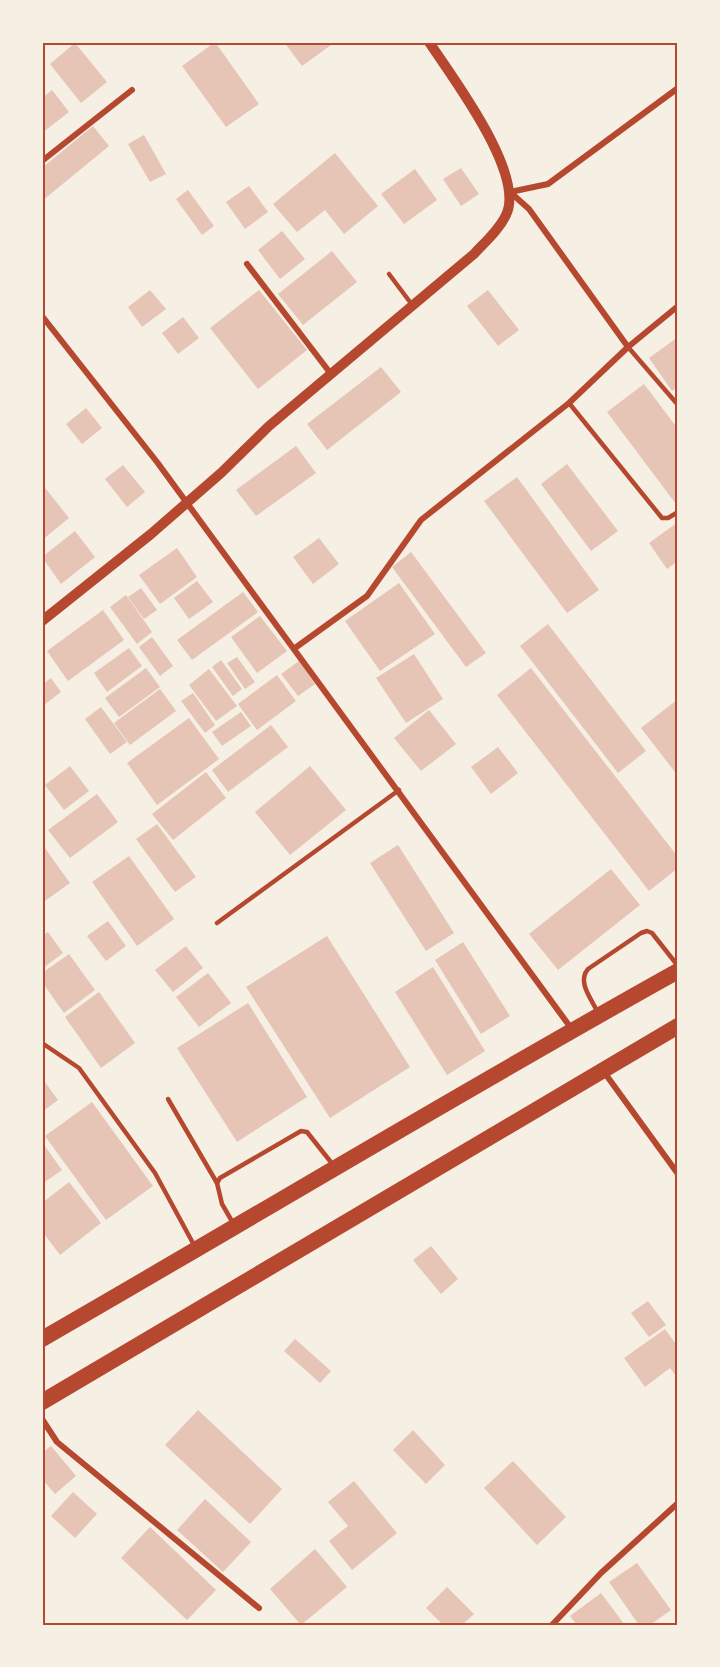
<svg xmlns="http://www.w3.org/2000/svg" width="720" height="1667" font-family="'Times New Roman',serif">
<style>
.building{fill:#e6c5b7}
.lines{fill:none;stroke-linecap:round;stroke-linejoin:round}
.service{stroke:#b5482f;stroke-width:4.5}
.minor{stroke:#b5482f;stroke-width:6}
.tertiary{stroke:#b5482f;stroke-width:10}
.trunk{stroke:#b5482f;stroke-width:16}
.neatline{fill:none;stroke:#b5482f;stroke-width:2}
</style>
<rect width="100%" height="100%" fill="#f6efe4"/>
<!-- building -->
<g class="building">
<path d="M215 42 259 104 226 127 182 66Z"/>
<path d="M284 42H329L331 45 302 66Z"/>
<path d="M75 43 107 82 81 103 50 64Z"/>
<path d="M52 90 69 112 42 133V98Z"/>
<path d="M93 126 109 146 42 201V168Z"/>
<path d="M144 135 166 174 150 182 128 144Z"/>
<path d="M335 153 378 206 344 234 325 210 297 232 273 204Z"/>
<path d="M461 168 479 194 461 206 443 179Z"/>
<path d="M415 169 437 200 404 224 381 194Z"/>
<path d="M249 186 268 212 245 229 226 202Z"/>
<path d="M188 190 214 226 202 235 176 199Z"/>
<path d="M282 231 305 259 280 279 258 250Z"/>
<path d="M332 251 357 282 303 325 278 294Z"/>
<path d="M150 290 166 309 142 327 128 307Z"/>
<path d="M259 290 307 350 258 389 210 328Z"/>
<path d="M488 290 519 330 498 346 467 306Z"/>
<path d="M183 317 199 338 178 354 162 333Z"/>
<path d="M678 337V386L672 391 649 358Z"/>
<path d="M381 367 401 392 327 450 307 424Z"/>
<path d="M644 384 678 429V503L676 504 607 412Z"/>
<path d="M86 408 102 428 82 444 66 424Z"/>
<path d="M296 446 316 473 256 516 236 490Z"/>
<path d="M567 464 618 531 591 551 541 484Z"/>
<path d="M123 465 145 492 127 507 105 479Z"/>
<path d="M517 477 599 590 567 613 484 501Z"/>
<path d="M42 484 69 518 42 540Z"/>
<path d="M678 522V567L675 563 667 569 649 543Z"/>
<path d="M75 531 95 557 61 584 42 557Z"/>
<path d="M319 538 339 564 313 584 293 557Z"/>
<path d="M177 548 197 577 160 604 139 575Z"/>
<path d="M411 552 486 653 466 667 392 567Z"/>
<path d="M197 581 213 602 189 619 174 598Z"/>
<path d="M399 583 435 634 380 671 345 621Z"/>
<path d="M141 588 157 610 144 619 128 597Z"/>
<path d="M243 592 258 612 192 660 177 640Z"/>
<path d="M126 595 152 632 137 644 110 607Z"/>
<path d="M103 610 124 640 68 681 47 651Z"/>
<path d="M260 616 287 651 257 673 231 637Z"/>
<path d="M548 624 646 751 618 773 520 646Z"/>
<path d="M152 637 173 666 160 676 139 647Z"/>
<path d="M129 648 142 666 107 692 94 673Z"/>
<path d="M414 654 443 699 406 723 376 678Z"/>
<path d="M237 657 255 682 245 689 227 663Z"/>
<path d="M221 660 242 689 233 696 212 667Z"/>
<path d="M299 661 315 684 298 696 281 674Z"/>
<path d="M146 668 160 687 119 717 105 698Z"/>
<path d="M531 668 678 857V868L649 891 497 695Z"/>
<path d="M209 669 237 706 216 721 189 685Z"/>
<path d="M277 675 296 701 257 730 238 704Z"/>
<path d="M51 678 61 692 44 705 42 702V685Z"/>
<path d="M160 689 176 711 130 745 114 723Z"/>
<path d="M193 693 215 725 205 733 181 701Z"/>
<path d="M678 699V776L641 728Z"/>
<path d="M101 707 127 742 110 754 85 719Z"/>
<path d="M429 710 456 744 421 771 394 738Z"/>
<path d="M241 712 251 726 222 746 212 732Z"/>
<path d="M189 718 219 759 157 805 127 763Z"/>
<path d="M271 725 288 747 228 792 212 770Z"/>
<path d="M498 747 518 773 491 794 471 767Z"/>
<path d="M70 766 89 791 64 810 45 785Z"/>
<path d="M310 766 346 810 290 855 255 812Z"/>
<path d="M206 772 226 798 173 840 152 814Z"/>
<path d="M97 794 118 822 70 858 48 830Z"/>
<path d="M157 824 196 877 175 892 136 839Z"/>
<path d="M42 844 70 883 42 903Z"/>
<path d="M398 845 454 933 426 951 370 863Z"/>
<path d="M129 856 174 919 137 946 92 882Z"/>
<path d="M611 869 640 905 558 970 529 934Z"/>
<path d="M108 921 126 946 106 961 87 936Z"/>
<path d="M48 932 63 953 42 969V936Z"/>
<path d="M327 936 410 1067 330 1118 246 987Z"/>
<path d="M463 942 510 1016 481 1034 435 960Z"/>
<path d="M186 946 203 968 173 992 155 970Z"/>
<path d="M69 954 95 990 64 1013 42 982V973Z"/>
<path d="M433 967 485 1051 447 1075 395 992Z"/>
<path d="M208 973 231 1003 199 1027 176 997Z"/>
<path d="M99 992 135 1043 101 1068 65 1017Z"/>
<path d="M248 1003 307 1097 237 1142 177 1048Z"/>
<path d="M42 1078 58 1100 42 1112Z"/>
<path d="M92 1102 153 1186 106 1220 45 1136Z"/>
<path d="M42 1142 62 1170 42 1184Z"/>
<path d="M69 1182 101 1223 60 1255 42 1231V1203Z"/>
<path d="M431 1246 458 1279 441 1294 413 1260Z"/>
<path d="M648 1301 666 1325 649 1337 631 1313Z"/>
<path d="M665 1329 678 1347V1379L670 1368 645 1387 624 1358Z"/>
<path d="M295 1339 331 1371 320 1383 284 1351Z"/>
<path d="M198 1410 282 1489 250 1524 165 1445Z"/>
<path d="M413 1430 445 1465 426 1484 393 1450Z"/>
<path d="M51 1446 76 1476 55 1494 42 1479V1453Z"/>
<path d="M513 1461 566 1517 537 1545 484 1488Z"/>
<path d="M354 1481 397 1533 352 1570 329 1541 348 1526 328 1502Z"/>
<path d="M73 1492 97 1514 75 1538 51 1516Z"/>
<path d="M205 1499 251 1542 223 1572 177 1530Z"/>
<path d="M150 1527 216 1590 187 1620 121 1558Z"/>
<path d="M315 1549 347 1587 301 1625 270 1589Z"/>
<path d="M637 1563 671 1610 650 1625H639L609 1582Z"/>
<path d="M447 1587 474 1614 462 1625H443L426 1608Z"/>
<path d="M601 1593 624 1624 577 1625 570 1616Z"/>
</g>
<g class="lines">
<!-- service -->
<g class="service">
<path d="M389 274 413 306"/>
<path d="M628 347 678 405"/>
<path d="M569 403 662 518H668L678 512"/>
<path d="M217 923 399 790"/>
<path d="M597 1011C591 998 577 982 588 969L641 933 647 931 652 933 678 966"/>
<path d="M42 1043 79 1068 155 1173 194 1245"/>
<path d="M168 1099 217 1183"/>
<path d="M233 1223 222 1204 217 1183 220 1178 301 1131 307 1132 334 1166"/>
</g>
<!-- minor -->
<g class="minor">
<path d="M42 161 132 90"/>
<path d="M510 192 548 184 678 88"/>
<path d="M510 192 529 209 628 347"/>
<path d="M247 264 331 374"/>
<path d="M42 316 157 462 571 1028"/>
<path d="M295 648 367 596 421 520 569 403 628 347 678 306"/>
<path d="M604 1072 678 1174"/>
<path d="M42 1419 57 1442 259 1608"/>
<path d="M552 1625 601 1573 678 1503"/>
</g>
<!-- tertiary -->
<path class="tertiary" d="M42 621 151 534 221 473 269 426 474 254C485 242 499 230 506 215 526 174 452 77 429 42"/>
<!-- trunk -->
<g class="trunk">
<path d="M42 1339C254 1217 464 1090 678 971"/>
<path d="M42 1402 678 1026"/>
</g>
</g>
<!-- border -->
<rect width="720" height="1667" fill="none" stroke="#f6efe4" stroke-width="87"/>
<rect x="44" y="44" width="632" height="1580" class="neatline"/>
</svg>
